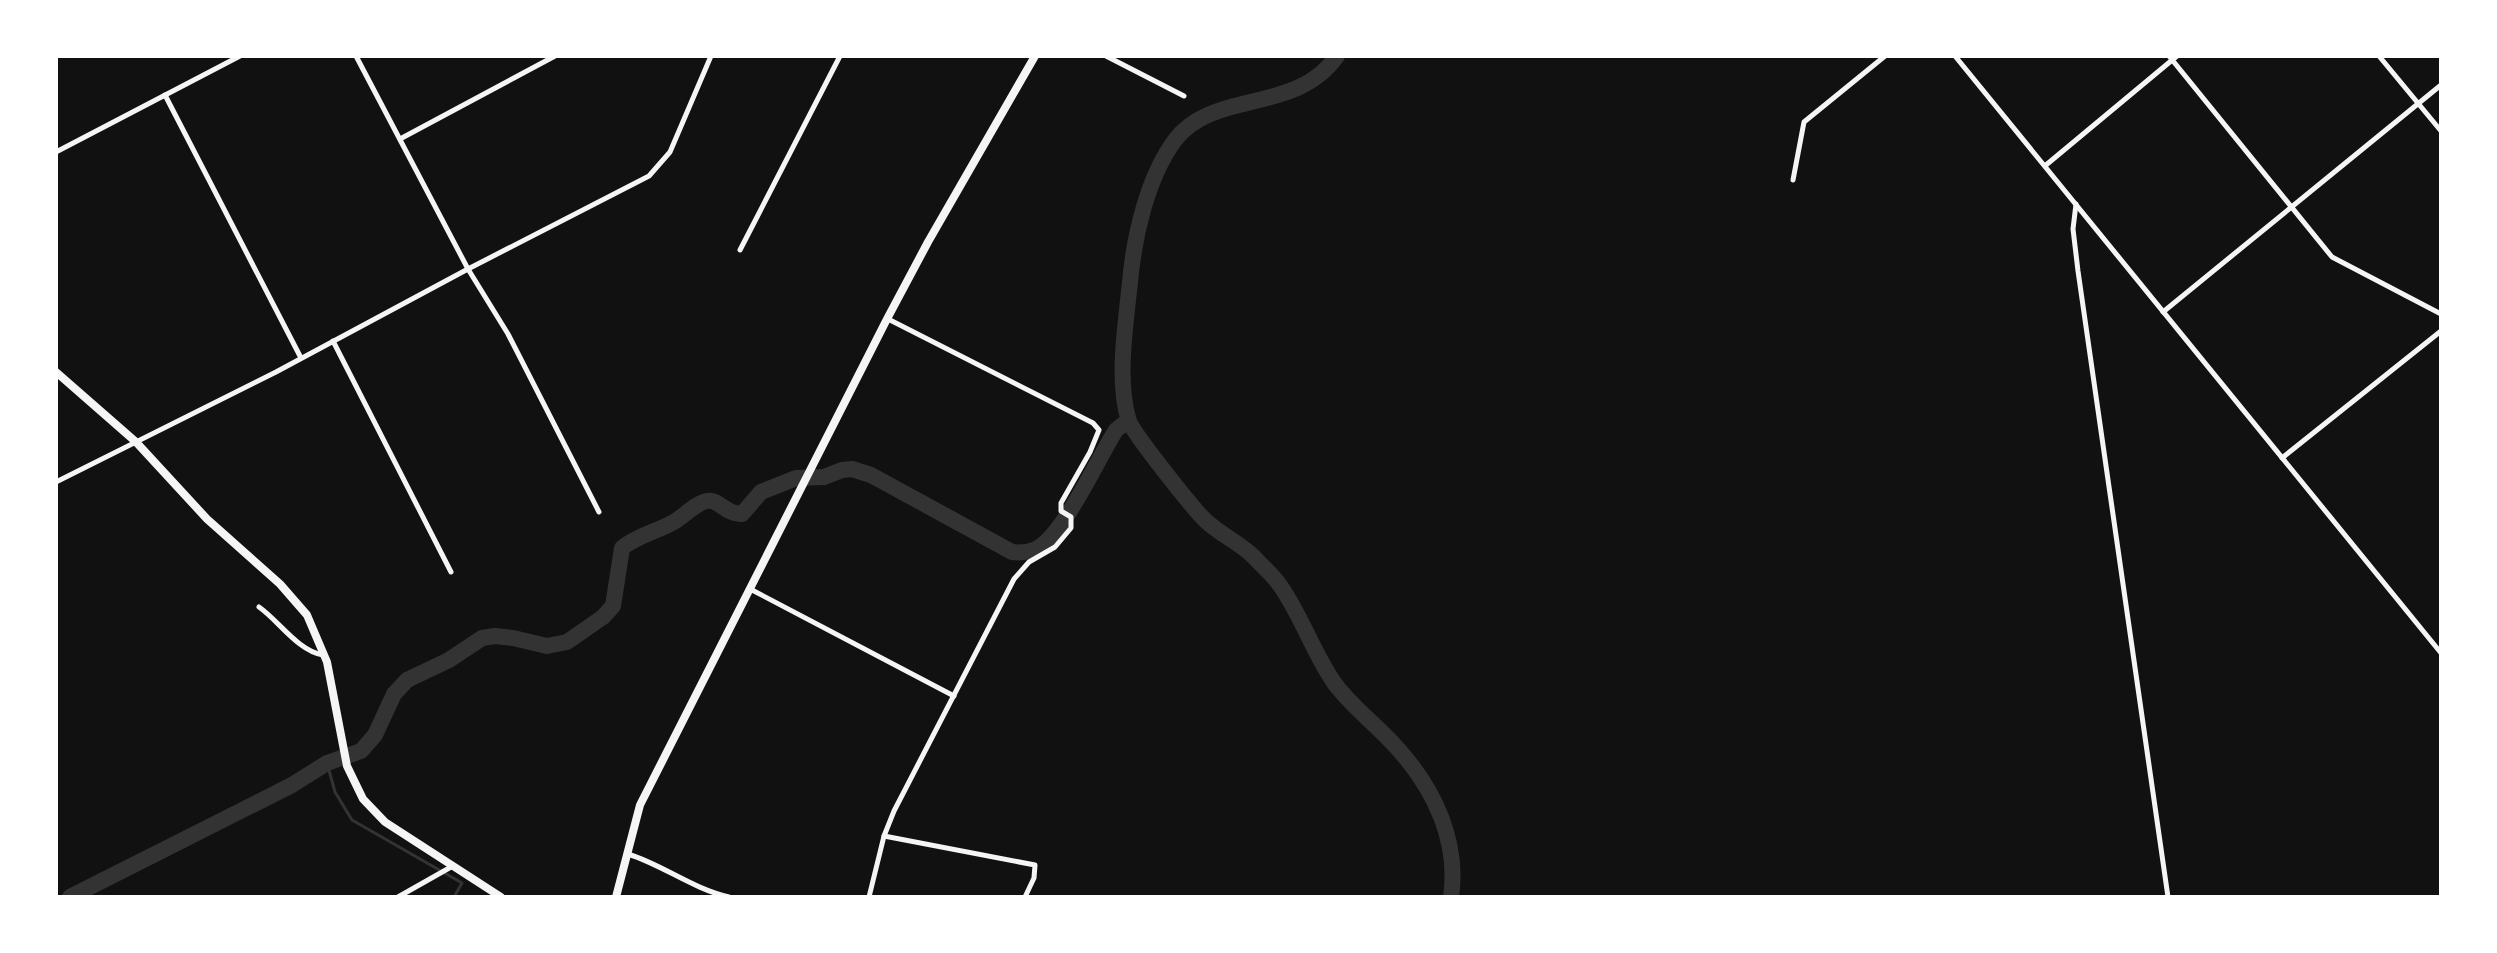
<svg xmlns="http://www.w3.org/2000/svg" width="2497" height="953" font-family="'Archivo Narrow',sans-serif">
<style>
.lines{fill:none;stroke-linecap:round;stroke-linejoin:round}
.stream{stroke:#333;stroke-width:3}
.river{stroke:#333;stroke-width:16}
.minor{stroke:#f5f5f5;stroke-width:5}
.primary{stroke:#f5f5f5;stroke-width:8}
</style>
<rect width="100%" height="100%" fill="#111"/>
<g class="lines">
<!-- stream -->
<path class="stream" d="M327 763 335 792 352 820 462 883 454 897"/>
<!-- river -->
<g class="river">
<path d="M1337 56C1296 115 1214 89 1175 140 1147 178 1134 237 1130 282 1126 323 1116 381 1129 421 1133 433 1194 510 1206 521 1221 535 1240 543 1254 557 1262 566 1272 574 1279 584 1301 614 1313 653 1335 684 1353 708 1378 726 1398 749 1435 790 1459 842 1451 897"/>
<path d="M70 897 292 785 327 763 361 751 375 735 394 694 407 680 449 660 482 638 495 636 513 638 547 646 567 642 603 617 613 606 622 548C636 536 658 531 674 522 684 516 696 503 707 501 718 498 726 515 742 514L761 492 796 478 824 477 842 470 852 469 871 475 1012 552C1020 553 1029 552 1036 549 1064 535 1098 458 1116 430L1125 423H1129"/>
</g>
<!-- minor -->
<g class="minor">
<path d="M356 56 468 269 508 334 599 512"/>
<path d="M1106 56 1184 96"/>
<path d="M1955 56 2441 653"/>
<path d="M2169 56 2332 257 2441 314"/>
<path d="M2379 56 2441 131"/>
<path d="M165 95 301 358"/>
<path d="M400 139 555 56"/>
<path d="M56 152 240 56"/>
<path d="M2046 165 2177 56"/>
<path d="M1793 180 1804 122 1885 56"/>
<path d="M2076 204 2073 229 2078 271 2168 897"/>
<path d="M740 250 840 56"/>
<path d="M2163 312 2441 85"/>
<path d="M333 341 451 572"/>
<path d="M2282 458 2441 331"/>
<path d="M56 482 276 372 468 269 649 176 670 152 711 56"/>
<path d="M752 590 954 696"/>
<path d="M259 607C279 621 298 651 323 655"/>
<path d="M884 836 1035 865 1034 878 1025 897"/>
<path d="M628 854C663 865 693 889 729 897"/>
<path d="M398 897 451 867"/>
<path d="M869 897 884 836 894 811 1014 579 1029 562 1055 547 1071 528V517L1061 511V503L1090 452 1099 430 1093 423 888 319"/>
</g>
<!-- primary -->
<g class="primary">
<path d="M56 372 136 442 207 519 280 584 307 615 327 662 347 766 363 799 385 822 501 897"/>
<path d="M616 897 640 805 887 319 928 242 1035 56"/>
</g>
</g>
<!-- border -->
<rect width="2497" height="953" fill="none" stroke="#ffffff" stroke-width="116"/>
</svg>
